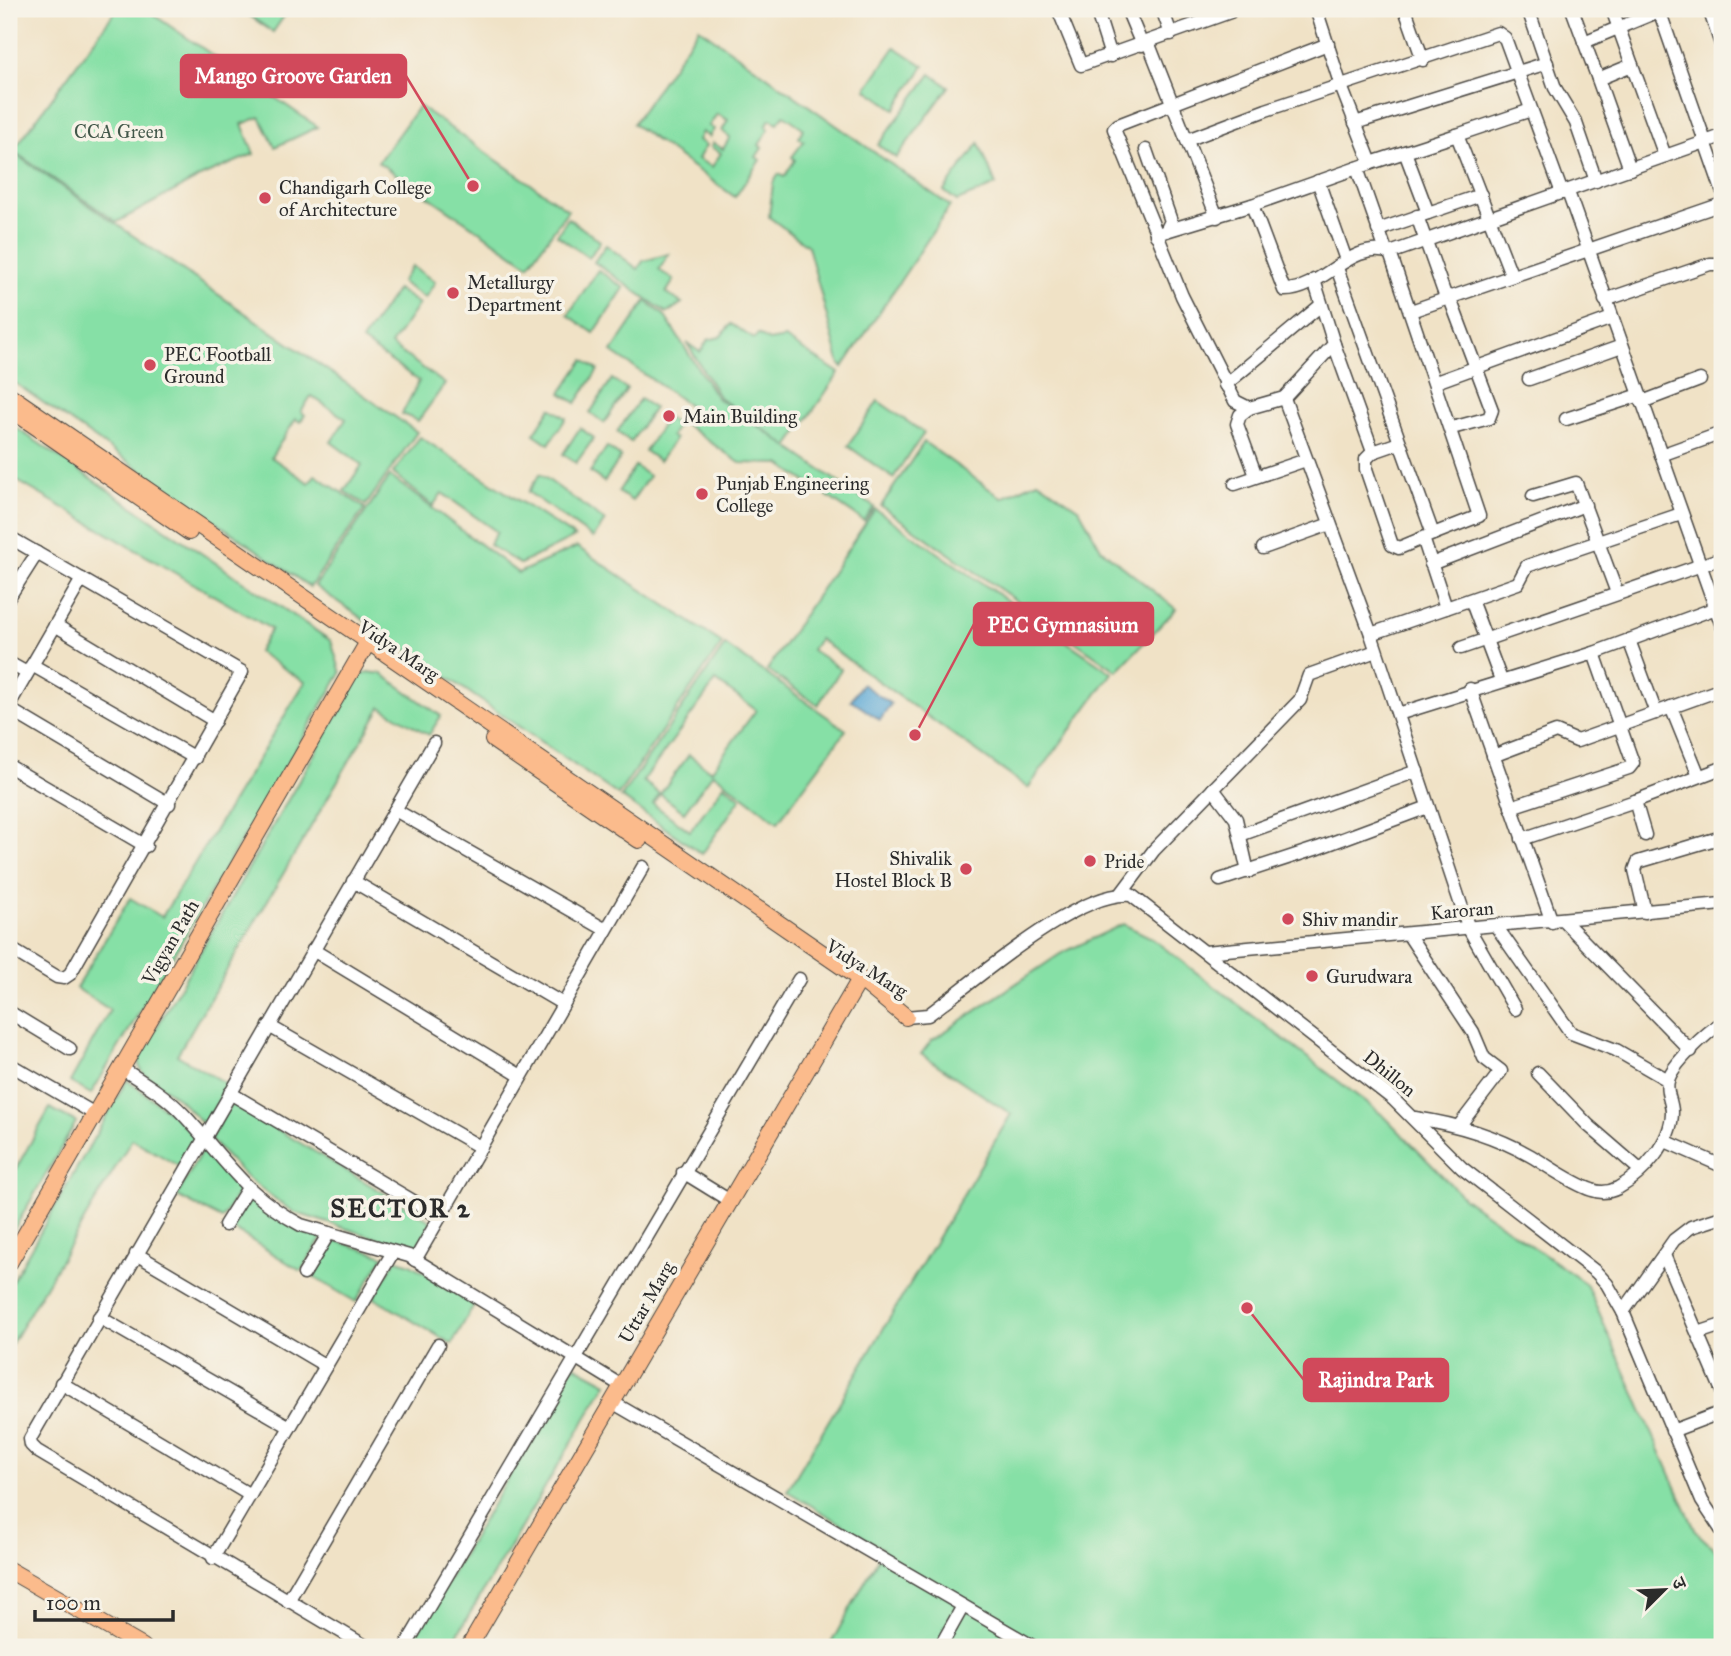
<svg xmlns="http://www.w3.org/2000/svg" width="1731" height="1656" font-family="'IM FELL Great Primer','Noto Serif Devanagari',serif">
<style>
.green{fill:#86e0a6;stroke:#588668;stroke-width:2;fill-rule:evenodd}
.water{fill:#5ca8d5;stroke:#446a80;stroke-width:2}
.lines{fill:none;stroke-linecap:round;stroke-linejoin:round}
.minor-casing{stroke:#494642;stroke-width:15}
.major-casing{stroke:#494642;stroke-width:18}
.minor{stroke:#fff;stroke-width:12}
.major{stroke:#fbbb8c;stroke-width:16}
.poi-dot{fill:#d1495b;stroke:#f7f3e8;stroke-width:2.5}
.labels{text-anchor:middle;stroke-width:7;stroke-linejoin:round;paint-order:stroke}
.park-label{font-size:19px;fill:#42584a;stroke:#f7f3e8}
.poi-label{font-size:19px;fill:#2b2b2b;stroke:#f7f3e8;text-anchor:start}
.street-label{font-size:19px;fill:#2b2b2b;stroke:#f7f3e8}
.district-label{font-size:26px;font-weight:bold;letter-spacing:2px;fill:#2b2b2b;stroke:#f7f3e8}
.leader{fill:none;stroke:#d1495b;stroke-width:2.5}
.callout-dot{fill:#d1495b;stroke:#f7f3e8;stroke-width:2.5}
.callout{fill:#d1495b;stroke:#d1495b;stroke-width:2.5}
.callout-label{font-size:21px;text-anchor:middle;font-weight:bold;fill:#fff}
</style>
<rect width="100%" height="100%" fill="#f7f3e8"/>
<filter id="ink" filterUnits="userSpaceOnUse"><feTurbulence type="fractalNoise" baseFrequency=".0143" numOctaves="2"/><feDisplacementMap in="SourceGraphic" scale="14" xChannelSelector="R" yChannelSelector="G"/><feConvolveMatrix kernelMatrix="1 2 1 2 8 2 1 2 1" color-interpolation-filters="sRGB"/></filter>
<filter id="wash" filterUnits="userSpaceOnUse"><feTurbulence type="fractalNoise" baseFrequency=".00686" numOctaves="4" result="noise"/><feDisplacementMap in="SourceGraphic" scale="28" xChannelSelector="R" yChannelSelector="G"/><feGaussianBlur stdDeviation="1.57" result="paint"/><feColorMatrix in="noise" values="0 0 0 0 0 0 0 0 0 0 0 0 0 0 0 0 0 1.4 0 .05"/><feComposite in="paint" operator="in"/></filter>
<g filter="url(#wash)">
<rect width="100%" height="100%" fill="#f0e2c6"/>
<!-- green -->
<g class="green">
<path d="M117 9H145L318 127 275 147 260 117 242 124 254 154 202 176 117 222 13 151Z"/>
<path d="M240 9H289L273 32Z"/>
<path d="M699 28 950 206 843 367 840 365 808 246 769 217 773 183 779 174 784 177 795 160 792 157 804 141 799 138 803 128 784 115 778 123 770 119 766 126 769 129 759 145 762 148 756 157 760 160 735 197 633 124ZM717 114 728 120 722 131 730 137 723 149 713 143 711 147 721 153 712 167 698 159 706 145 698 140 702 132 709 137 714 129 709 126Z"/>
<path d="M895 47 924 66 895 109 866 89Z"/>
<path d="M931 74 949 87 896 158 878 145Z"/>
<path d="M419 106 568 210 529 265 378 162Z"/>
<path d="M979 143 996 185 957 201 944 191Z"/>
<path d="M12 152 417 432 366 505 344 491 362 465 331 442 346 419 311 396 301 412 305 415 300 422 296 419 271 457 309 483 315 475 365 508 310 587 9 379V157Z"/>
<path d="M568 218 600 241 589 258 557 235Z"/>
<path d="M606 245 638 269 643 261 669 254 659 270 674 280 666 293 682 303 667 313 594 262Z"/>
<path d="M412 266 435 282 425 298 401 282Z"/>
<path d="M598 270 624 288 594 333 568 315Z"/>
<path d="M397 289 419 304 391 345 445 384 418 421 402 414 419 381 362 341Z"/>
<path d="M646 301 664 315 717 398 787 446 719 397 687 343 700 352 708 340 720 337 731 324 754 339 758 334 769 341 785 338 839 373 788 447 874 507 864 521 780 464 740 463 683 423 693 408 612 352Z"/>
<path d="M584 360 598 370 576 403 561 393Z"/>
<path d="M612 379 627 389 604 423 590 413Z"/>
<path d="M640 399 654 408 631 442 617 432Z"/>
<path d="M878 401 924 433 893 478 848 446Z"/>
<path d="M551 408 566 418 549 444 534 434Z"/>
<path d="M667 418 678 425 671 436 675 439 659 461 645 451Z"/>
<path d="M9 423 331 641 341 673 91 1094 70 1082 110 1010 76 988 130 898 162 917 305 682 258 652 271 629 9 476Z"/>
<path d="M580 428 594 438 576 463 563 454Z"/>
<path d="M420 437 575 537 520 564 489 545 497 532 442 493 433 506 393 473Z"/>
<path d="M924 442 1002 498 1038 481 1079 509 1101 549 1176 609 1117 671 881 506Z"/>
<path d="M607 447 621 457 604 482 590 472Z"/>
<path d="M635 466 649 476 632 501 618 492Z"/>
<path d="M540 474 605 521 593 538 528 492Z"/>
<path d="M390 476 518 573 577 547 722 643 618 795 315 586Z"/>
<path d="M875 509 1112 673 1028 788 819 639 812 650 841 669 818 705 767 670Z"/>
<path d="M725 645 846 730 778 822 713 773 684 812 660 794 653 804 690 831 724 785 741 798 702 854 621 797ZM716 681 756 710 711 771 689 755 660 794 643 781Z"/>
<path d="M368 672 382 674 441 716 429 735 381 707 177 1055 228 1085 204 1125 179 1099 144 1074 139 1066V1058L360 675Z"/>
<path d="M1123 924 1150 937 1385 1117 1464 1198 1586 1284 1696 1532 1722 1556V1647H829L883 1549 787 1491 1011 1114 921 1054 931 1041 1060 954Z"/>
<path d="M127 1080 175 1116 197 1139 180 1167 132 1139 9 1348V1287Z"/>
<path d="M232 1102 432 1222 415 1250 293 1212 247 1178 210 1139Z"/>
<path d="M50 1108 76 1122 9 1238V1181Z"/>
<path d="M203 1148 241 1188 222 1219 177 1196Z"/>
<path d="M250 1196 323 1236 301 1271 230 1227Z"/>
<path d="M331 1239 384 1256 356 1302 310 1275Z"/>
<path d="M396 1259 410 1264 475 1303 452 1344 374 1298Z"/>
<path d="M574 1365 607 1383 450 1647H409Z"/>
</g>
<!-- water -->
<path class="water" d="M862 684 891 704 880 720 851 700Z"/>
</g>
<g filter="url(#ink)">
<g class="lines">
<!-- minor casing -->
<g class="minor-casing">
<g id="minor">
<path d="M1058 9 1081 65 1230 12"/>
<path d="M1096 9 1111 56"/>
<path d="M1127 9 1142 45"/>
<path d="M1162 9 1171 34"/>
<path d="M1316 9 1341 86 1371 163 1252 205 1284 290C1322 291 1351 239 1390 253"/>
<path d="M1405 9 1423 60"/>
<path d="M1528 9 1555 88 1576 123 1596 181"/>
<path d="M1572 9 1598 79"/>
<path d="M1612 9 1632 65"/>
<path d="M1709 9 1722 47"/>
<path d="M1659 10 1722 190"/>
<path d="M1148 42 1217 217"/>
<path d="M1584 42 1664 9"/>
<path d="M1355 123 1547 63"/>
<path d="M1457 135 1531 110"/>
<path d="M1187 140 1266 110 1498 33 1505 38 1562 193"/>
<path d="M1146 150 1171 221 1166 231 1156 235"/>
<path d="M1405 152 1428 213"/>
<path d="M1371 163 1457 135 1511 274"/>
<path d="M1357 168 1386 251"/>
<path d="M1630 169 1598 79 1632 65 1665 156"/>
<path d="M1318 181 1346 260"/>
<path d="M1568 192 1722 626"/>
<path d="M1417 216 1446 298"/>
<path d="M1378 230 1481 195"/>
<path d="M1166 231 1252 205"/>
<path d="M1337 268 1433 534"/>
<path d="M1314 280 1334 344 1284 398 1371 634"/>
<path d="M1449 296 1492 410 1489 418 1452 428"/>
<path d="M1605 300 1710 264H1722"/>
<path d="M1411 311 1722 204"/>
<path d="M1334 344 1373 452"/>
<path d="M1529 379 1622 346"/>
<path d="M1436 382 1612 318"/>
<path d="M1225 385 1321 305"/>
<path d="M1284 398 1249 408 1235 401 1182 296 1114 129 1118 125 1328 44"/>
<path d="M1642 402 1700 380"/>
<path d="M1249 408 1240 415 1237 424 1256 476"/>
<path d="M1566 419 1640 395"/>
<path d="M1399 443 1373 452 1366 459V469L1392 545 1399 548 1423 538"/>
<path d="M1661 455 1722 433"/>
<path d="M1235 484 1306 460"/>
<path d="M1533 496 1576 483 1617 593"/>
<path d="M9 537 242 672 70 974 64 978 57 977 9 948"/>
<path d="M1263 548 1330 524"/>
<path d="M1431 564 1585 505"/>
<path d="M9 597 37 553"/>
<path d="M1471 600 1501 680"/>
<path d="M1446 608 1518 583 1527 566 1681 514"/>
<path d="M55 625 215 721"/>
<path d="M1629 640 1656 713"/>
<path d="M1461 648 1722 558"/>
<path d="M9 663 27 673"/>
<path d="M32 665 195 758"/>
<path d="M1470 689 1552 922"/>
<path d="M9 705 82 579"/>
<path d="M1671 707 1699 776"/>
<path d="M9 709 169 804"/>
<path d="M1398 714 1594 653 1716 608"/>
<path d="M1493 756 1556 732 1577 741 1722 689"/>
<path d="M9 766 146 846"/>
<path d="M1213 789 1236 819 1248 872"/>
<path d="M1635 801 1722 768"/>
<path d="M1511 807 1629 768 1633 763 1594 653"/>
<path d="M395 810 606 930"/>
<path d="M1240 835 1417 771"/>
<path d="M1522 839 1635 801 1645 835"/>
<path d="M1220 880 1318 848 1428 807"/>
<path d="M353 881 563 1004"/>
<path d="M1121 894 1154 850 1300 700 1309 675 1376 651"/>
<path d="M1645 912 1635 870 1638 862 1722 837"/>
<path d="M1564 921 1691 1051"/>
<path d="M1496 926 1571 1033 1616 1050 1668 1080"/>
<path d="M1408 934 1473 1032 1484 1058 1501 1071 1459 1126"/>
<path d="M313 950 521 1076"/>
<path d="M1205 952 1722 904"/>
<path d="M1515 1009 1469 929 1371 634 1446 608 1423 538 1479 516 1390 253 1722 136"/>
<path d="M9 1012 70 1049"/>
<path d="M906 1017 928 1015C972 983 1078 889 1131 895L1393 1099 1462 1168 1596 1272 1607 1284 1623 1312 1702 1501 1722 1531"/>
<path d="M269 1026 480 1147"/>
<path d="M9 1064 95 1114"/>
<path d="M121 1068C143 1082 165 1095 183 1114 225 1158 244 1195 301 1225L409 1256 622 1386"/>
<path d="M1538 1073 1588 1125 1640 1170"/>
<path d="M230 1093 440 1217"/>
<path d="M1415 1118C1456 1124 1494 1135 1531 1156 1550 1167 1571 1183 1592 1190 1600 1193 1610 1192 1618 1188 1643 1174 1672 1142 1672 1112 1672 1102 1665 1091 1668 1081 1671 1065 1708 1031 1722 1023"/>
<path d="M1665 1141 1722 1166"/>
<path d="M683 1172 730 1201"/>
<path d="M225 1225 248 1188"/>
<path d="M136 1254 326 1366"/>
<path d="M1664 1255 1722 1391"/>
<path d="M415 1260 643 867"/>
<path d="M304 1274 329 1233"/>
<path d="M1623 1312 1674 1240 1691 1227 1722 1217"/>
<path d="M99 1317 290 1427"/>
<path d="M1698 1333 1722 1325"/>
<path d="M61 1383 250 1495"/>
<path d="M612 1402 1034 1647"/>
<path d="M1672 1431 1722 1412"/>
<path d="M213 1558 393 1252"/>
<path d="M288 1601 438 1345"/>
<path d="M367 1647 37 1451 31 1445 30 1439 434 743"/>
<path d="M405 1647 799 979"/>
<path d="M940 1647 963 1606"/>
</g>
</g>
<!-- major casing -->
<g class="major-casing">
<g id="major">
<path d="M9 395 860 979 906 1017"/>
<path d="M9 408 189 532"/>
<path d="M493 740 639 840"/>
<path d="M9 1263 368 642"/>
<path d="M9 1570 143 1647"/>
<path d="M469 1647 860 979"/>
</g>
</g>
<!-- minor -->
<use href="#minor" class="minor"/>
<!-- major -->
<use href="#major" class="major"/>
</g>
</g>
<!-- markers -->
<g class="poi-dot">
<circle cx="265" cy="198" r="7"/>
<circle cx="453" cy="293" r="7"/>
<circle cx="150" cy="365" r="7"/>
<circle cx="669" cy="416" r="7"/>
<circle cx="702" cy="494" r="7"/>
<circle cx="1090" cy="861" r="7"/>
<circle cx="966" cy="869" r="7"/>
<circle cx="1288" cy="919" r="7"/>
<circle cx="1312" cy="976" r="7"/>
</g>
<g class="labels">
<!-- park labels -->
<g class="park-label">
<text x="119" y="138">CCA Green</text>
</g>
<!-- poi labels -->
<g class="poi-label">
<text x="279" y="194">Chandigarh College<tspan x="279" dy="22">of Architecture</tspan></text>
<text x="467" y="289">Metallurgy<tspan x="467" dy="22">Department</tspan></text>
<text x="164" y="361">PEC Football<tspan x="164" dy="22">Ground</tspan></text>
<text x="683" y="423">Main Building</text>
<text x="716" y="490">Punjab Engineering<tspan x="716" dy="22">College</tspan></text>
<text x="952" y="865" text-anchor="end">Shivalik<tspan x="952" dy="22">Hostel Block B</tspan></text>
<text x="1104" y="868">Pride</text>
<text x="1302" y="926">Shiv mandir</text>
<text x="1326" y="983">Gurudwara</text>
</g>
<!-- street labels -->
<g class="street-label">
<text transform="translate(399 650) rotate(34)" y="7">Vidya Marg</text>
<text transform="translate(1462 910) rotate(-5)" y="7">Karoran</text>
<text transform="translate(170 942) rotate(-60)" y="7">Vigyan Path</text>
<text transform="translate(867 968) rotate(32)" y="7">Vidya Marg</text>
<text transform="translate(1390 1073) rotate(39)" y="7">Dhillon</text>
<text transform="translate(646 1302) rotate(-60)" y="7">Uttar Marg</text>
</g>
<!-- district labels -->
<g class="district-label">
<text x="401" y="1217">SECTOR 2</text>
</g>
</g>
<!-- callouts -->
<path class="leader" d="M473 186L406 76M915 735L974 624M1247 1308L1304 1380"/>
<g class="callout-dot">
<circle cx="473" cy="186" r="7"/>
<circle cx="915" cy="735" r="7"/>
<circle cx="1247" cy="1308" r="7"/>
</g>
<g class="callout">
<rect x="181" y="55" width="225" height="42" rx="7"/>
<rect x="974" y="603" width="179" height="42" rx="7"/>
<rect x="1304" y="1359" width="144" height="42" rx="7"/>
</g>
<g class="callout-label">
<text x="293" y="83">Mango Groove Garden</text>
<text x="1063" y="632">PEC Gymnasium</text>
<text x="1376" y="1387">Rajindra Park</text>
</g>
<!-- margin -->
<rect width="1731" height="1656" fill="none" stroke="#f7f3e8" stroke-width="35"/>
<!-- north arrow -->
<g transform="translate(1664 1590) rotate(66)" stroke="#f7f3e8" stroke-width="5" paint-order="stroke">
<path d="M0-5L12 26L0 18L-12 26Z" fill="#2b2b2b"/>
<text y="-10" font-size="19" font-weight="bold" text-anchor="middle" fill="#2b2b2b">उ</text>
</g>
<!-- scale -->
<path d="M35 1610v10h138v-10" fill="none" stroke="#2b2b2b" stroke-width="3.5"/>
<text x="46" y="1610" font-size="21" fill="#2b2b2b" stroke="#f7f3e8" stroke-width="5" paint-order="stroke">100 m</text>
</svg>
